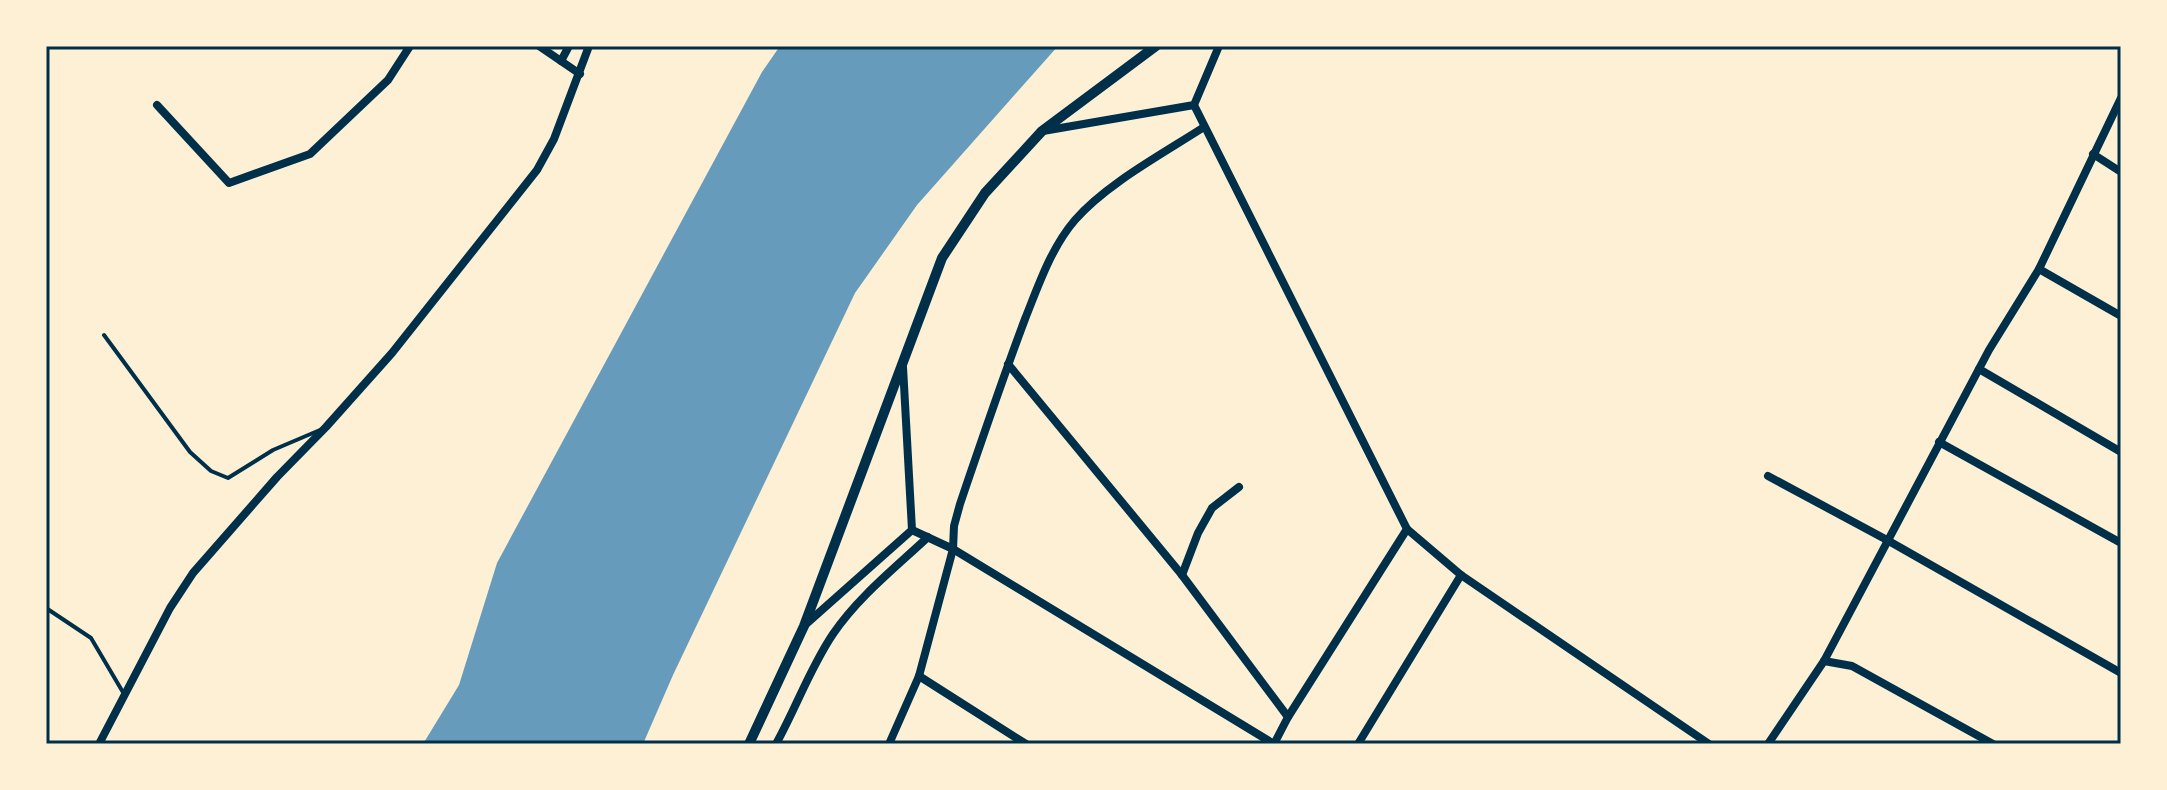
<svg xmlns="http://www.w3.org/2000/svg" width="2167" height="790" font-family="Merriweather,serif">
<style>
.water{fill:#669bbc}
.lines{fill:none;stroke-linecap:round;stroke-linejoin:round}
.service{stroke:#003049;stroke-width:4}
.minor{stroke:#003049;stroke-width:8}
.tertiary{stroke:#003049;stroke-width:10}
.neatline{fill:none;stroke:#003049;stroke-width:3}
</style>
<rect width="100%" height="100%" fill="#fdf0d5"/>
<!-- water -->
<path class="water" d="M780 46H1058L917 205 855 293 673 675 643 744H423L459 685 497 563 762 72Z"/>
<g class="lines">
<!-- service -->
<g class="service">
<path d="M104 335 190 452 211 471 228 478 273 450 320 430"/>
<path d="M46 608 91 638 124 694"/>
</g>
<!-- minor -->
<g class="minor">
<path d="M539 46 580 74"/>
<path d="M561 61 569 46"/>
<path d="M157 105 229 183 310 154 388 80 410 46"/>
<path d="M1194 105 1407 529 1461 575 1709 744"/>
<path d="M1043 131 1194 105 1219 46"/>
<path d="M2093 154 2121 172"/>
<path d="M2039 269 2121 316"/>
<path d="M1008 364 1182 575 1288 717"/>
<path d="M1979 369 2121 452"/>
<path d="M1939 442 2121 543"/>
<path d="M1768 476 1887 540 2121 673"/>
<path d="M912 530 953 549 1274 744"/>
<path d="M1182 575 1198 533 1212 508 1239 487"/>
<path d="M805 625 912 530 903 367"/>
<path d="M1824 661 1852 666 1993 744"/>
<path d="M919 676 1026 744"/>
<path d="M99 744 170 608 193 573 277 477 326 427 392 353 537 170 554 139 589 46"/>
<path d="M776 744C796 708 810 668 833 634 858 597 896 567 928 537"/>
<path d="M889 744 919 676 953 549 954 526 960 504C981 442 1002 380 1025 319 1039 284 1051 248 1075 220 1106 184 1164 153 1204 127"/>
<path d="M1274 744 1288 717 1407 529"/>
<path d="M1358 744 1461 575"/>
<path d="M1768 744 1824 661 1989 350 2039 269 2121 98"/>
</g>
<!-- tertiary -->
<path class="tertiary" d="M749 744 804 626 942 258 985 193 1042 131 1156 46"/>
</g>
<!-- border -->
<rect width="2167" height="790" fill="none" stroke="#fdf0d5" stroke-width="96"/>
<rect x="48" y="48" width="2071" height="694" class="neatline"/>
</svg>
